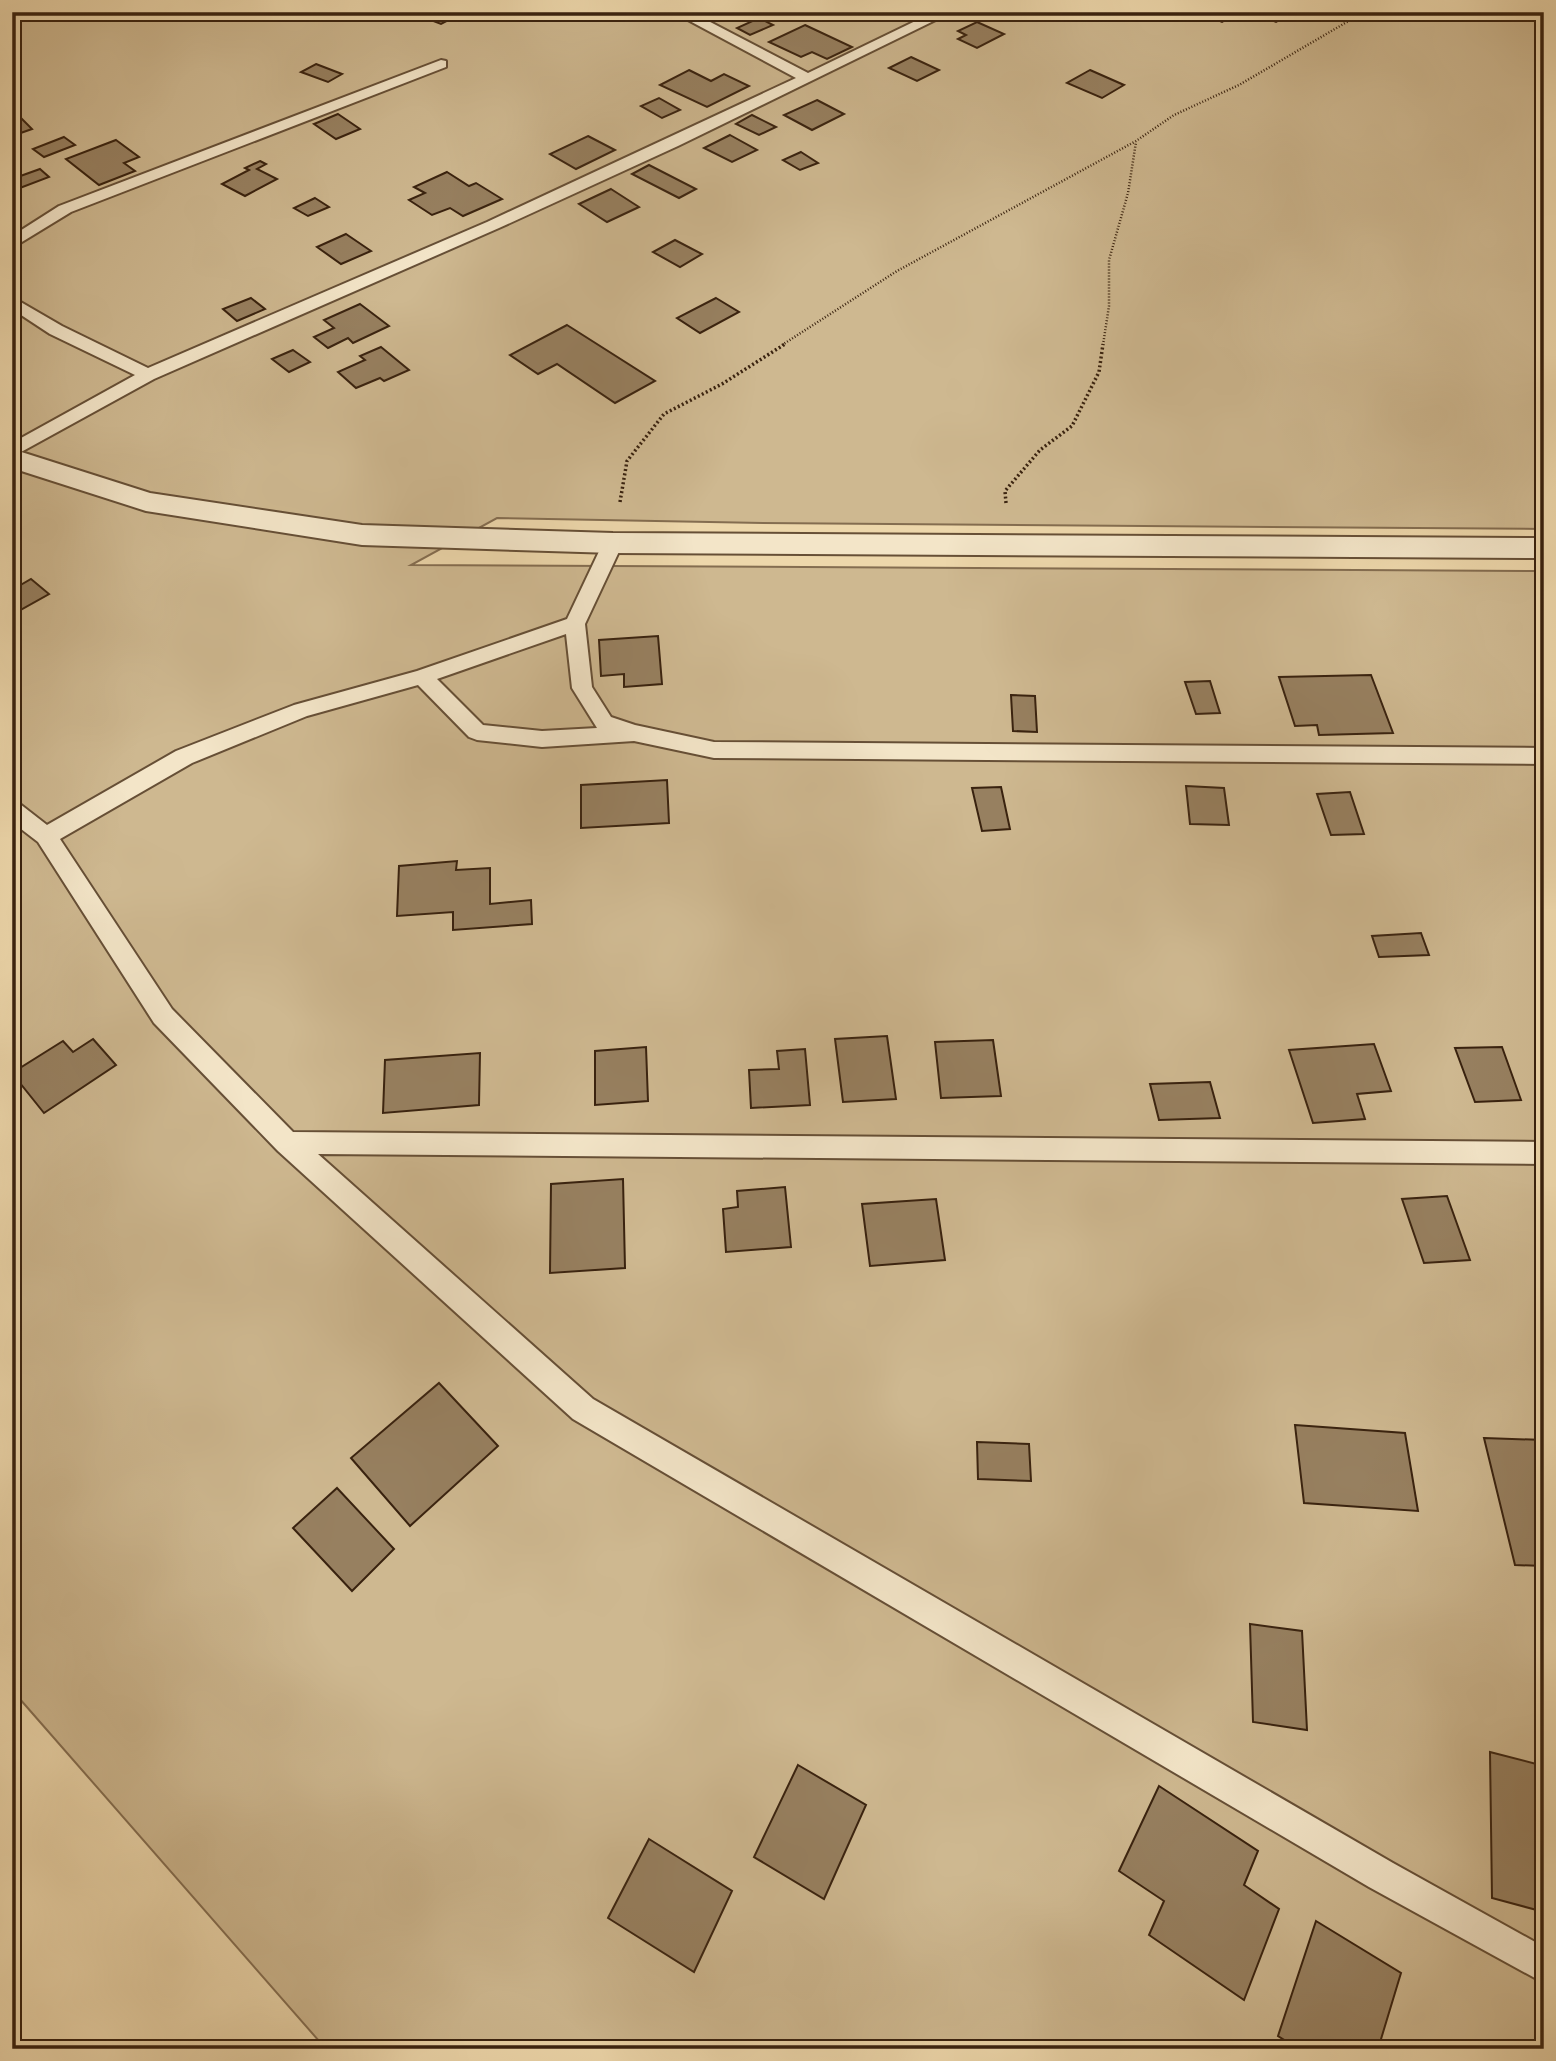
<svg xmlns="http://www.w3.org/2000/svg" width="1556" height="2061" font-family="Alegreya,serif">
<style>
.green{fill:#ceb890;stroke:#846d50;stroke-width:2}
.building{fill:#978060;stroke:#39220f;stroke-width:2}
.lines{fill:none;stroke-linecap:round;stroke-linejoin:round}
.service-casing{stroke:#664f36;stroke-width:4}
.tertiary-casing{stroke:#664f36;stroke-width:4}
.path-far1{stroke:#39220f;stroke-width:2.5;stroke-dasharray:1 2;stroke-linecap:butt}
.path{stroke:#39220f;stroke-width:3.5;stroke-dasharray:2 2.5;stroke-linecap:butt}
.service{fill:#f3e5c8;fill-rule:evenodd}
.tertiary{fill:#f3e5c8;fill-rule:evenodd}
</style>
<rect width="100%" height="100%" fill="#edd7ab"/>
<filter id="stains"><feTurbulence type="fractalNoise" baseFrequency=".00286" numOctaves="4"/><feColorMatrix values="0 0 0 0 .2 0 0 0 0 .09 0 0 0 0 .02 0 0 0 .5 -.17"/></filter>
<radialGradient id="worn" r=".72"><stop offset=".6" stop-color="#630" stop-opacity="0"/><stop offset="1" stop-color="#630" stop-opacity=".3"/></radialGradient>
<!-- green -->
<path class="green" d="M12 12H1544V529L763 523 497 518 411 565 1544 571V2049H326L12 1690Z"/>
<!-- building -->
<g class="building">
<path d="M432 12H464L441 24 423 17Z"/>
<path d="M1199 12H1229L1235 15 1222 22Z"/>
<path d="M1252 12H1282L1289 15 1276 22Z"/>
<path d="M759 18 773 25 750 35 737 28Z"/>
<path d="M977 22 1004 34 977 48 958 39 966 35 958 31Z"/>
<path d="M805 25 852 47 827 59 812 52 801 57 769 42Z"/>
<path d="M911 57 939 70 917 81 889 68Z"/>
<path d="M316 64 342 74 328 82 301 72Z"/>
<path d="M689 70 711 81 724 74 749 86 707 107 660 85Z"/>
<path d="M1090 70 1124 85 1102 98 1067 83Z"/>
<path d="M659 98 680 110 662 118 641 106Z"/>
<path d="M817 100 844 114 812 130 784 115Z"/>
<path d="M338 114 360 129 336 139 314 124Z"/>
<path d="M752 115 776 127 759 135 736 124Z"/>
<path d="M20 117 32 129 12 136V120Z"/>
<path d="M730 135 757 150 732 162 704 148Z"/>
<path d="M588 136 615 150 576 169 550 154Z"/>
<path d="M64 137 75 145 44 157 33 149Z"/>
<path d="M116 140 139 157 124 163 135 171 99 185 66 159Z"/>
<path d="M801 152 818 163 800 170 783 160Z"/>
<path d="M260 161 266 164 257 169 277 179 245 196 222 184 249 170 245 168Z"/>
<path d="M649 165 696 189 679 198 632 174Z"/>
<path d="M40 169 49 177 12 191V179Z"/>
<path d="M447 172 469 186 476 183 502 199 463 216 450 208 432 215 409 200 425 193 414 187Z"/>
<path d="M611 189 639 207 607 222 579 204Z"/>
<path d="M315 198 329 207 308 216 294 208Z"/>
<path d="M346 234 371 251 341 264 317 247Z"/>
<path d="M675 240 702 254 680 267 653 252Z"/>
<path d="M251 298 265 309 237 321 223 309Z"/>
<path d="M716 298 739 312 700 333 677 318Z"/>
<path d="M360 304 389 326 353 343 348 338 328 348 314 337 334 328 324 320Z"/>
<path d="M567 325 655 381 615 403 557 364 538 374 510 355Z"/>
<path d="M381 347 409 370 384 381 380 378 356 388 338 372 365 360 360 356Z"/>
<path d="M293 350 310 362 289 372 272 359Z"/>
<path d="M31 579 49 594 15 613 12 611V590Z"/>
<path d="M658 636 662 684 624 687V674L601 676 599 640Z"/>
<path d="M1371 675 1393 733 1319 735 1317 725 1295 726 1279 677Z"/>
<path d="M1210 681 1220 713 1196 714 1185 682Z"/>
<path d="M1011 695 1035 696 1037 732 1013 731Z"/>
<path d="M667 780 669 823 581 828V785Z"/>
<path d="M1186 786 1224 788 1229 825 1190 824Z"/>
<path d="M1001 787 1010 829 982 831 972 788Z"/>
<path d="M1350 792 1364 834 1331 835 1317 794Z"/>
<path d="M457 861 456 870 490 868V904L531 900 532 924 453 930V912L397 916 399 866Z"/>
<path d="M1421 933 1429 955 1379 957 1372 936Z"/>
<path d="M887 1036 896 1099 843 1102 835 1039Z"/>
<path d="M93 1039 116 1065 44 1113 12 1073 63 1041 73 1052Z"/>
<path d="M993 1040 1001 1096 941 1098 935 1042Z"/>
<path d="M1374 1044 1391 1091 1357 1094 1365 1119 1313 1123 1289 1050Z"/>
<path d="M646 1047 648 1101 595 1105V1051Z"/>
<path d="M1502 1047 1521 1100 1475 1102 1455 1048Z"/>
<path d="M805 1049 810 1105 751 1108 749 1070 779 1069 777 1051Z"/>
<path d="M480 1053 479 1105 383 1113 385 1060Z"/>
<path d="M1210 1082 1220 1118 1159 1120 1150 1084Z"/>
<path d="M623 1179 625 1268 550 1273 551 1184Z"/>
<path d="M785 1187 791 1247 726 1252 723 1209 738 1207 737 1191Z"/>
<path d="M1447 1196 1470 1260 1424 1263 1402 1199Z"/>
<path d="M936 1199 945 1260 870 1266 862 1204Z"/>
<path d="M439 1383 498 1446 410 1526 351 1458Z"/>
<path d="M1295 1425 1405 1433 1418 1511 1304 1503Z"/>
<path d="M1484 1438 1544 1440V1566L1515 1565Z"/>
<path d="M977 1442 1029 1444 1031 1481 978 1479Z"/>
<path d="M337 1488 394 1549 352 1591 293 1528Z"/>
<path d="M1250 1624 1302 1631 1307 1730 1253 1722Z"/>
<path d="M1490 1752 1544 1766V1912L1492 1898Z"/>
<path d="M798 1765 866 1805 824 1899 754 1857Z"/>
<path d="M1159 1786 1258 1851 1244 1885 1279 1909 1244 2000 1149 1935 1164 1901 1119 1871Z"/>
<path d="M649 1839 732 1891 694 1972 608 1918Z"/>
<path d="M1316 1921 1401 1973 1378 2049H1299L1278 2036Z"/>
</g>
<g class="lines">
<!-- service casing -->
<g class="service-casing">
<g id="service">
<path d="M673 12H691L808 73 934 12H952L678 146 499 228 154 379 12 457V443L135 375 50 334 12 309V297L62 326 148 368 487 222 796 78Z"/>
<path d="M441 60 446 61V67L71 212 12 248V236L59 206Z"/>
<path d="M613 537 620 539 623 543 585 624 592 687 611 717 635 725 714 742 1544 748V764L714 758 634 741 542 747 477 740 469 737 418 685 307 716 192 763 60 839 172 1009 293 1132 1544 1142V1164L318 1154 593 1399 1393 1863 1544 1947V1983L1369 1887 573 1419 278 1151 154 1023 38 842 12 822V802L20 804 47 825 176 751 294 705 417 671 567 619 603 543 606 539ZM566 634 572 688 597 728 542 731 483 725 437 679Z"/>
</g>
</g>
<!-- tertiary casing -->
<g class="tertiary-casing">
<path id="tertiary" d="M12 449 150 493 362 525 613 533 1544 538V558L613 553 362 545 146 511 12 468Z"/>
</g>
<!-- path-far1 -->
<g class="path-far1">
<path d="M782 345 897 271 1136 141 1174 115 1239 85 1364 12"/>
<path d="M1103 345 1109 306V260L1128 193 1136 142"/>
</g>
<!-- path -->
<g class="path">
<path d="M620 502 627 461 664 414 722 384 785 344"/>
<path d="M1006 503 1005 491 1040 450 1072 426 1099 372 1103 344"/>
</g>
<!-- service -->
<use href="#service" class="service"/>
<!-- tertiary -->
<use href="#tertiary" class="tertiary"/>
</g>
<!-- margin -->
<rect width="1556" height="2061" fill="none" stroke="#edd7ab" stroke-width="42"/>
<rect x="14" y="14" width="1528" height="2033" fill="none" stroke="#39220f" stroke-width="3.5"/>
<rect x="21" y="21" width="1514" height="2019" fill="none" stroke="#39220f" stroke-width="2"/>
<rect width="100%" height="100%" filter="url(#stains)"/>
<rect width="100%" height="100%" fill="url(#worn)"/>
</svg>
